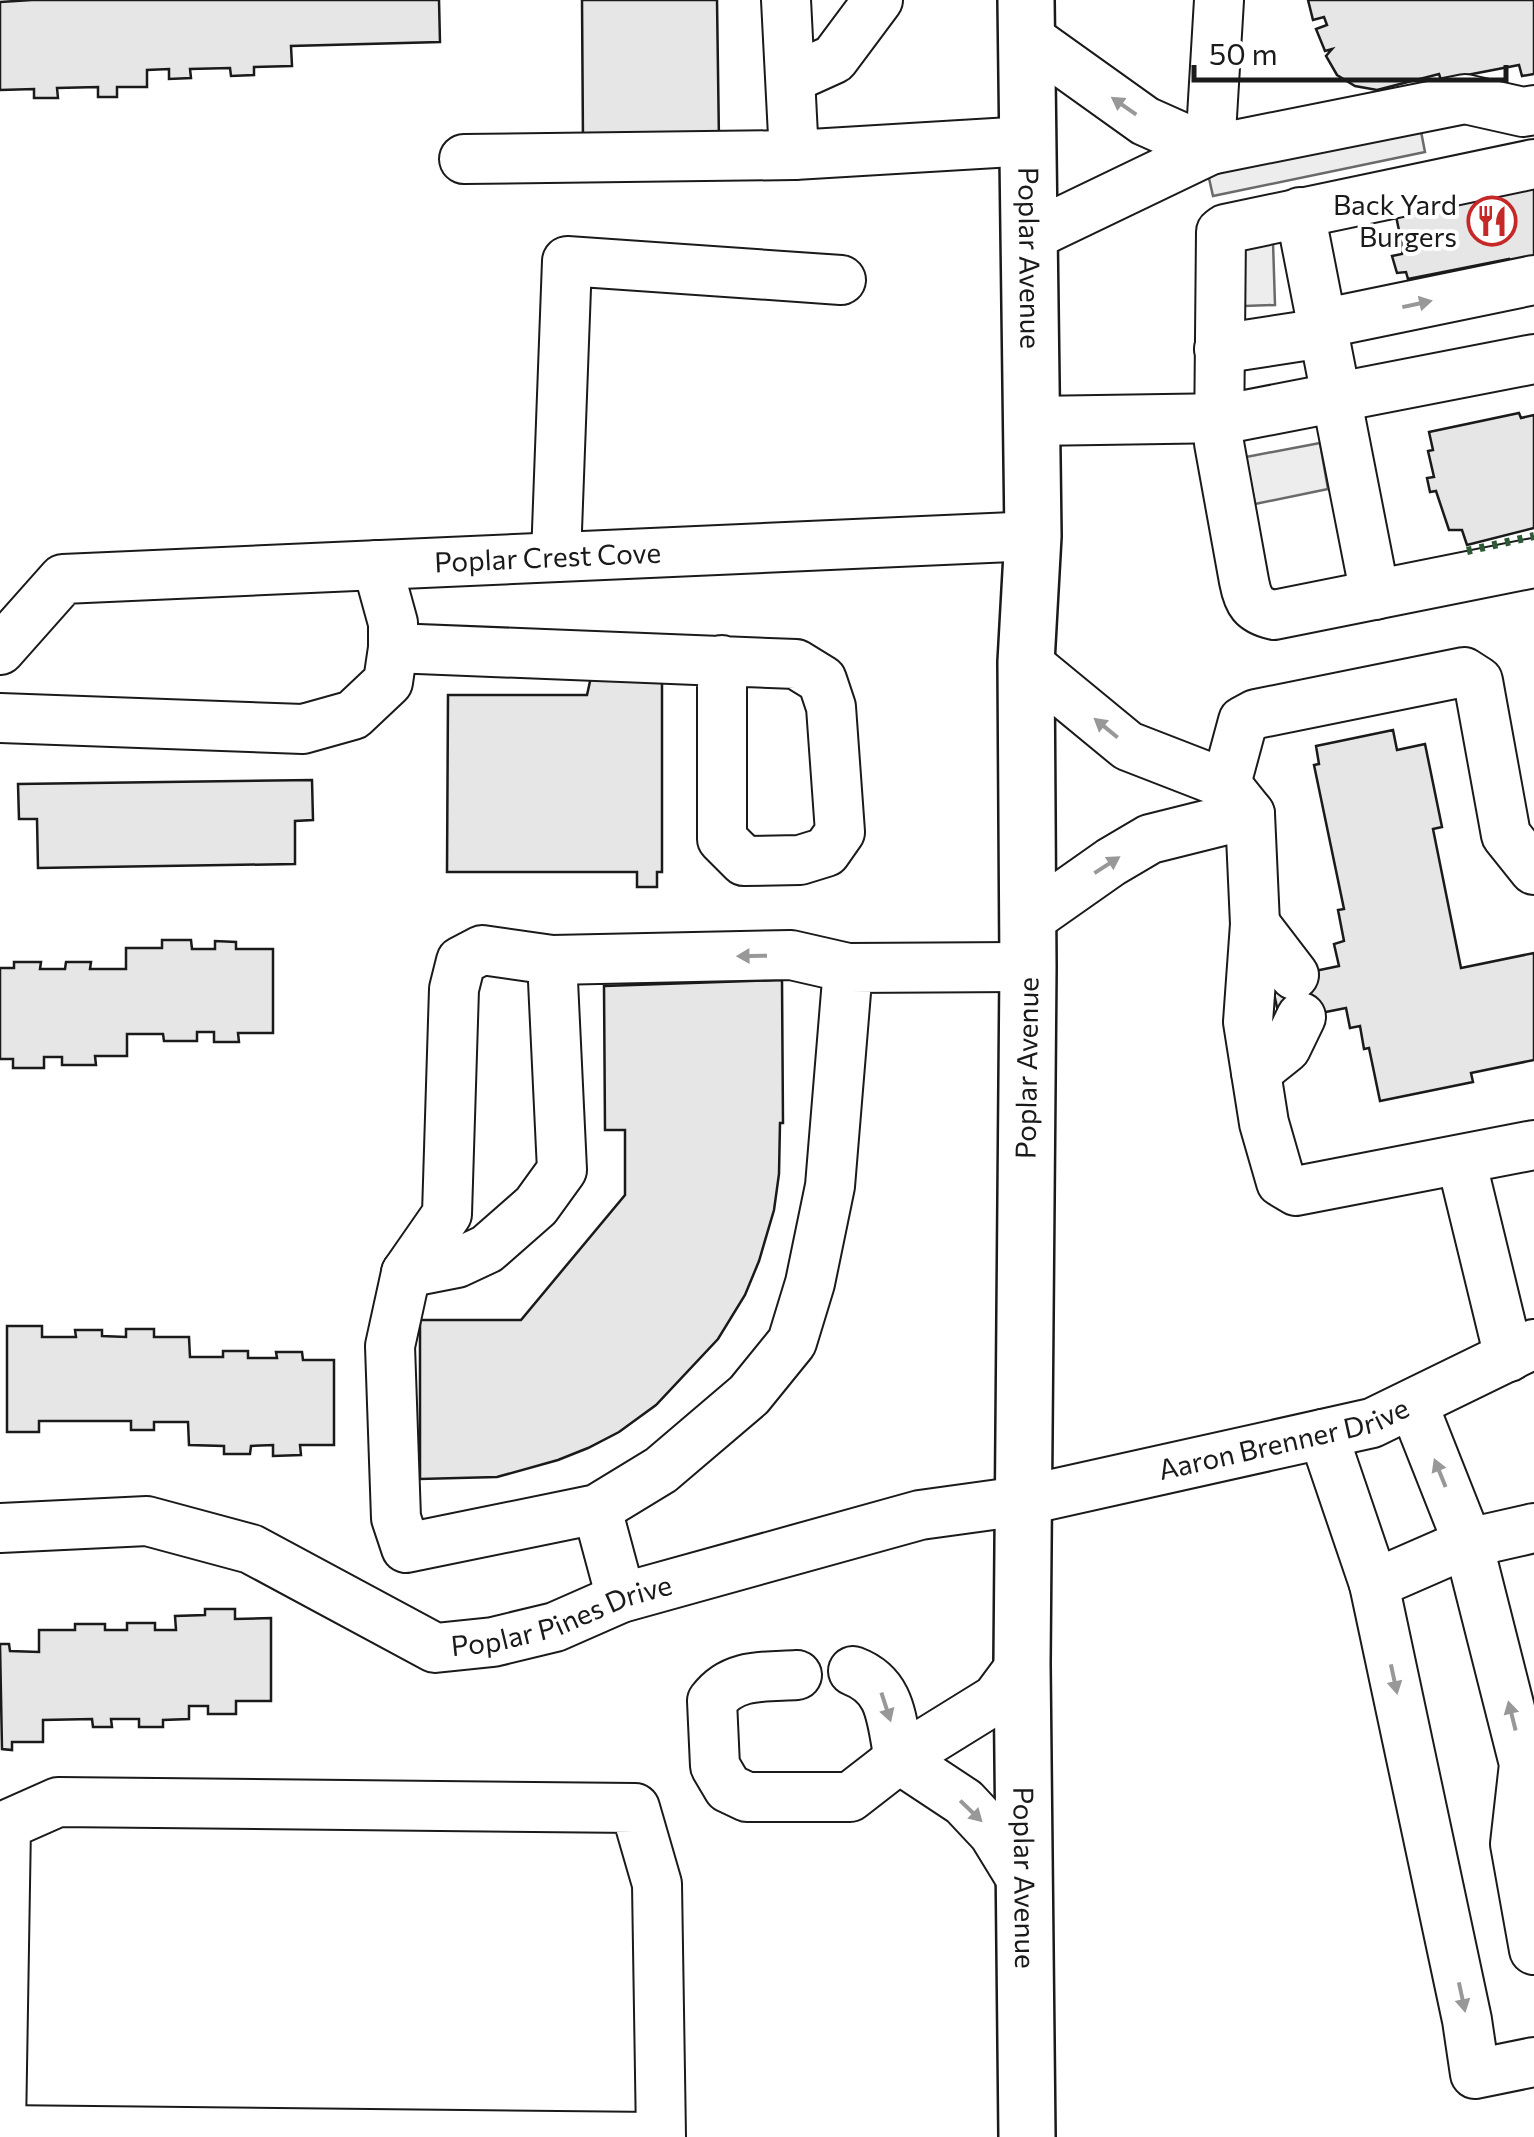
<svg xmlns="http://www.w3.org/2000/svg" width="1534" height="2137" font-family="Commissioner,sans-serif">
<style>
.parking{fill:#ededed;stroke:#6a6a6a;stroke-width:2.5}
.building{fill:#e6e6e6;stroke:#1a1a1a;stroke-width:2.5}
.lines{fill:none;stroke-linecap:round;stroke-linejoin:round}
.minor-casing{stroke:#1a1a1a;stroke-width:52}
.major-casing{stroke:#1a1a1a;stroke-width:60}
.minor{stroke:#fff;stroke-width:48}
.major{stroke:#fff;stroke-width:55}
.hedge{stroke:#2b5a34;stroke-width:8;stroke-dasharray:5 8;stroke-linecap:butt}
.oneway{fill:#989898}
.labels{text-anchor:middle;stroke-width:8;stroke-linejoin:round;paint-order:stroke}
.poi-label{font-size:28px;fill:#1a1a1a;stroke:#fff;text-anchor:end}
.street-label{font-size:28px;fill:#1a1a1a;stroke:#fff}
</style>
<rect width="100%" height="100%" fill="#fff"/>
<!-- parking -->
<g class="parking">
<path d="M1419 121 1425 152 1213 196 1206 165Z"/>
<path d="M1273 242 1275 305 1244 306 1242 243Z"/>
<path d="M1320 443 1328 489 1255 504 1246 457Z"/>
</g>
<!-- building -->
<g class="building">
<path d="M32 0H439L440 42 291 46 292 66 254 67V75L231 76 230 68 190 69 191 78 169 79V69L147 70V87H117V97H98V87L57 88 58 98H34V89L0 90V2Z"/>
<path d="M582 0H717L719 142 583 143Z"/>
<path d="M1308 0H1534V74L1522 76 1519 65 1441 80 1439 74 1377 90 1355 86 1337 75 1326 56 1332 49 1325 51 1316 29 1327 25 1324 17 1313 20Z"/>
<path d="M1534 184V260L1511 265 1509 259 1408 279 1406 272 1397 273 1392 256 1402 254 1403 250 1395 211Z"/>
<path d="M1519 413 1521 418 1534 415V528L1467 545 1462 530H1449L1436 491 1430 492 1427 478 1434 477 1428 451 1433 450 1429 432Z"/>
<path d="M591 677H662V872H657V887H637V872H447L448 695H587Z"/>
<path d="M1393 730 1397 750 1425 744 1442 827 1433 829 1461 968 1534 953V1060L1471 1073 1473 1082 1380 1101 1369 1048 1364 1049 1360 1026 1350 1028 1346 1008 1280 1021 1271 980 1339 966 1334 944 1344 941 1338 910 1344 909 1314 765 1319 764 1316 746Z"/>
<path d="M312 780 313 820 295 821V864L38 868 37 819H19L18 784Z"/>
<path d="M162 940H191L192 949H215V941L236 942V949H273V1033H238L239 1042H214V1032H197V1041H164L163 1034H127V1056H95L96 1065H62V1057H44V1068H13V1059H0V968H14V962H41L40 969H65L66 962H91L90 969H126V948H162Z"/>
<path d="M782 980 783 1123H780L779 1174 774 1210 759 1261 745 1295 718 1339 656 1405 619 1432 588 1448 558 1460 497 1477 420 1479V1320H521L625 1195V1130H605L604 986Z"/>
<path d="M7 1326H42V1337H76L75 1330H102V1336L126 1337V1329H154V1337H189L190 1357H223V1351H248V1358H277L276 1352H302L303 1360H334V1445H300L301 1455 273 1456V1445L251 1446 250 1454H224V1446L189 1445 188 1422H154V1430H131V1421H39V1432H7Z"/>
<path d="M205 1609H235V1619L271 1618V1701H236V1714H208V1706H189V1719L163 1720V1727H139V1719H111L112 1727H93L92 1719 43 1720V1742H12V1750L2 1749 0 1644H9L10 1651 39 1652V1630H75V1624H105V1630H127V1623H155V1630H176L175 1616 205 1615Z"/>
</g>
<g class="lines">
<!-- minor casing -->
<g class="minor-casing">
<g id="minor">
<path d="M786 0 794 155 1028 141"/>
<path d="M1219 0 1210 150 1465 99 1523 112 1534 110"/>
<path d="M1026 36 1145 121 1210 150"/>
<path d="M792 78 834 59 878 0"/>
<path d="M464 159 794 155"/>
<path d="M1534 164 1225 229 1221 232 1219 443 1244 581C1248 602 1253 610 1274 615L1534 563"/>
<path d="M1300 212 1375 595"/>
<path d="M1029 237 1210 150"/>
<path d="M1321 324 1534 280"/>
<path d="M1219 349 1323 333"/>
<path d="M1032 421 1230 418 1534 359"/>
<path d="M556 557 567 261 841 280"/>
<path d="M377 565 393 623V648L796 664 822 680 831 707 840 832 826 852 800 860 744 861 722 839V660"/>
<path id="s1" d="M0 650 63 579 1033 536"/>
<path d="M1026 662 1128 746 1226 784 1250 814 1150 839 1111 862 1027 921"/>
<path d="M0 718 303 729 353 715 388 682 393 648"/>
<path d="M1226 784 1243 721 1256 714 1464 672 1478 681 1506 835 1534 870"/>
<path d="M1250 814 1255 924 1248 1022 1264 1123 1281 1182 1296 1191 1534 1145"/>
<path d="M1255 924 1294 975"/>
<path d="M848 968 791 955 552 960 482 950 461 961 454 989 447 1214 406 1273 390 1346 396 1518 406 1548 597 1509 661 1470 749 1395 792 1342 810 1283 830 1186 848 968 1028 967"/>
<path d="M1256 1072 1286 1048 1301 1017"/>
<path d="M1461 1160 1509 1357"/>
<path d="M406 1273 457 1263 487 1249 536 1206 562 1170 552 960"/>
<path d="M1413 1404 1468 1543 1524 1764 1515 1844 1534 1950"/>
<path d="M1323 1434 1374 1584 1468 1543 1534 1528"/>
<path d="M597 1509 621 1598"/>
<path id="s2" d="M0 1528 147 1521 251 1549 435 1648 493 1642 555 1627 621 1598 920 1515 1022 1501 1372 1423 1534 1344"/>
<path d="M1374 1584 1467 2020 1475 2074 1534 2062"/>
<path d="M853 1671C893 1686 891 1721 899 1759L964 1802 993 1833 1023 1882"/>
<path d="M797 1675C764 1677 733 1673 712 1701L715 1766 728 1788 747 1797H850L899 1759 996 1699 1022 1664"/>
<path d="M1 2129 6 1825 58 1802 635 1808 657 1884 661 2137"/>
<path d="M0 2130 657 2137"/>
</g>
</g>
<!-- major casing -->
<g class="major-casing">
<g id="major">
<path id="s3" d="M1026 0 1033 536 1026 662 1028 967 1022 1664 1027 2137"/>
</g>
</g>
<!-- minor -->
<use href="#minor" class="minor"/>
<!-- major -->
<use href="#major" class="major"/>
<!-- hedge -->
<path class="hedge" d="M1467 551 1534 536"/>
</g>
<!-- one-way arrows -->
<defs><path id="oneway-solid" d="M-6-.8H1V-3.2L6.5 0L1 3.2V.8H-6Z" transform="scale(2.5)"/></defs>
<g class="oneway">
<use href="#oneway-solid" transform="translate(1124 106) rotate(-145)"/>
<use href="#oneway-solid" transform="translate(1417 304) rotate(-12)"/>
<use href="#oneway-solid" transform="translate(1106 728) rotate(-141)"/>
<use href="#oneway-solid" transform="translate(1107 865) rotate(-33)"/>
<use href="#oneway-solid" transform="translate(752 956) rotate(179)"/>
<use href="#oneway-solid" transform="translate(1440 1473) rotate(-112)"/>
<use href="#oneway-solid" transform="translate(1394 1679) rotate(78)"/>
<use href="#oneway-solid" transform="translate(886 1707) rotate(72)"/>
<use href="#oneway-solid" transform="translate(1512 1716) rotate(-104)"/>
<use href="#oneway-solid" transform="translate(971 1811) rotate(44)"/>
<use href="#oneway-solid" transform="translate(1462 1997) rotate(78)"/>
</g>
<!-- icons -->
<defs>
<g id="restaurant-ring" transform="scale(2.5)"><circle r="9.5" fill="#fff" stroke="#c62828" stroke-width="1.5"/><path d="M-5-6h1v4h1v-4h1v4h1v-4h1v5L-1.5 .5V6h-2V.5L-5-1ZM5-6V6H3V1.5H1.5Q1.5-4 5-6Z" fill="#c62828"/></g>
</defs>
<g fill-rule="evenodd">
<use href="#restaurant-ring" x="1492" y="221"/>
</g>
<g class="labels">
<!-- poi labels -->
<g class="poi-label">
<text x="1457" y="215">Back Yard<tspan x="1457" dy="32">Burgers</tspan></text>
</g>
<!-- street labels -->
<g class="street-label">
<text dy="10" stroke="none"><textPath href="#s3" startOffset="258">Poplar Avenue</textPath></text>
<text dy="10" stroke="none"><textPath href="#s1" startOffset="580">Poplar Crest Cove</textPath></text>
<text transform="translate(1027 1068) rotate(-89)" y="10">Poplar Avenue</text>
<text dy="10" stroke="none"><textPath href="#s2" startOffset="1340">Aaron Brenner Drive</textPath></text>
<text dy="10" stroke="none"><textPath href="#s2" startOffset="595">Poplar Pines Drive</textPath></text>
<text dy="10" stroke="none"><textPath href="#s3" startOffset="1878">Poplar Avenue</textPath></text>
</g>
</g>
<!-- scale -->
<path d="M1194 65v15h312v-15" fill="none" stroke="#1a1a1a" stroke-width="5"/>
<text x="1209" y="65" font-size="30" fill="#1a1a1a" stroke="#ffffff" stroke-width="8" paint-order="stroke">50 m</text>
</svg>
